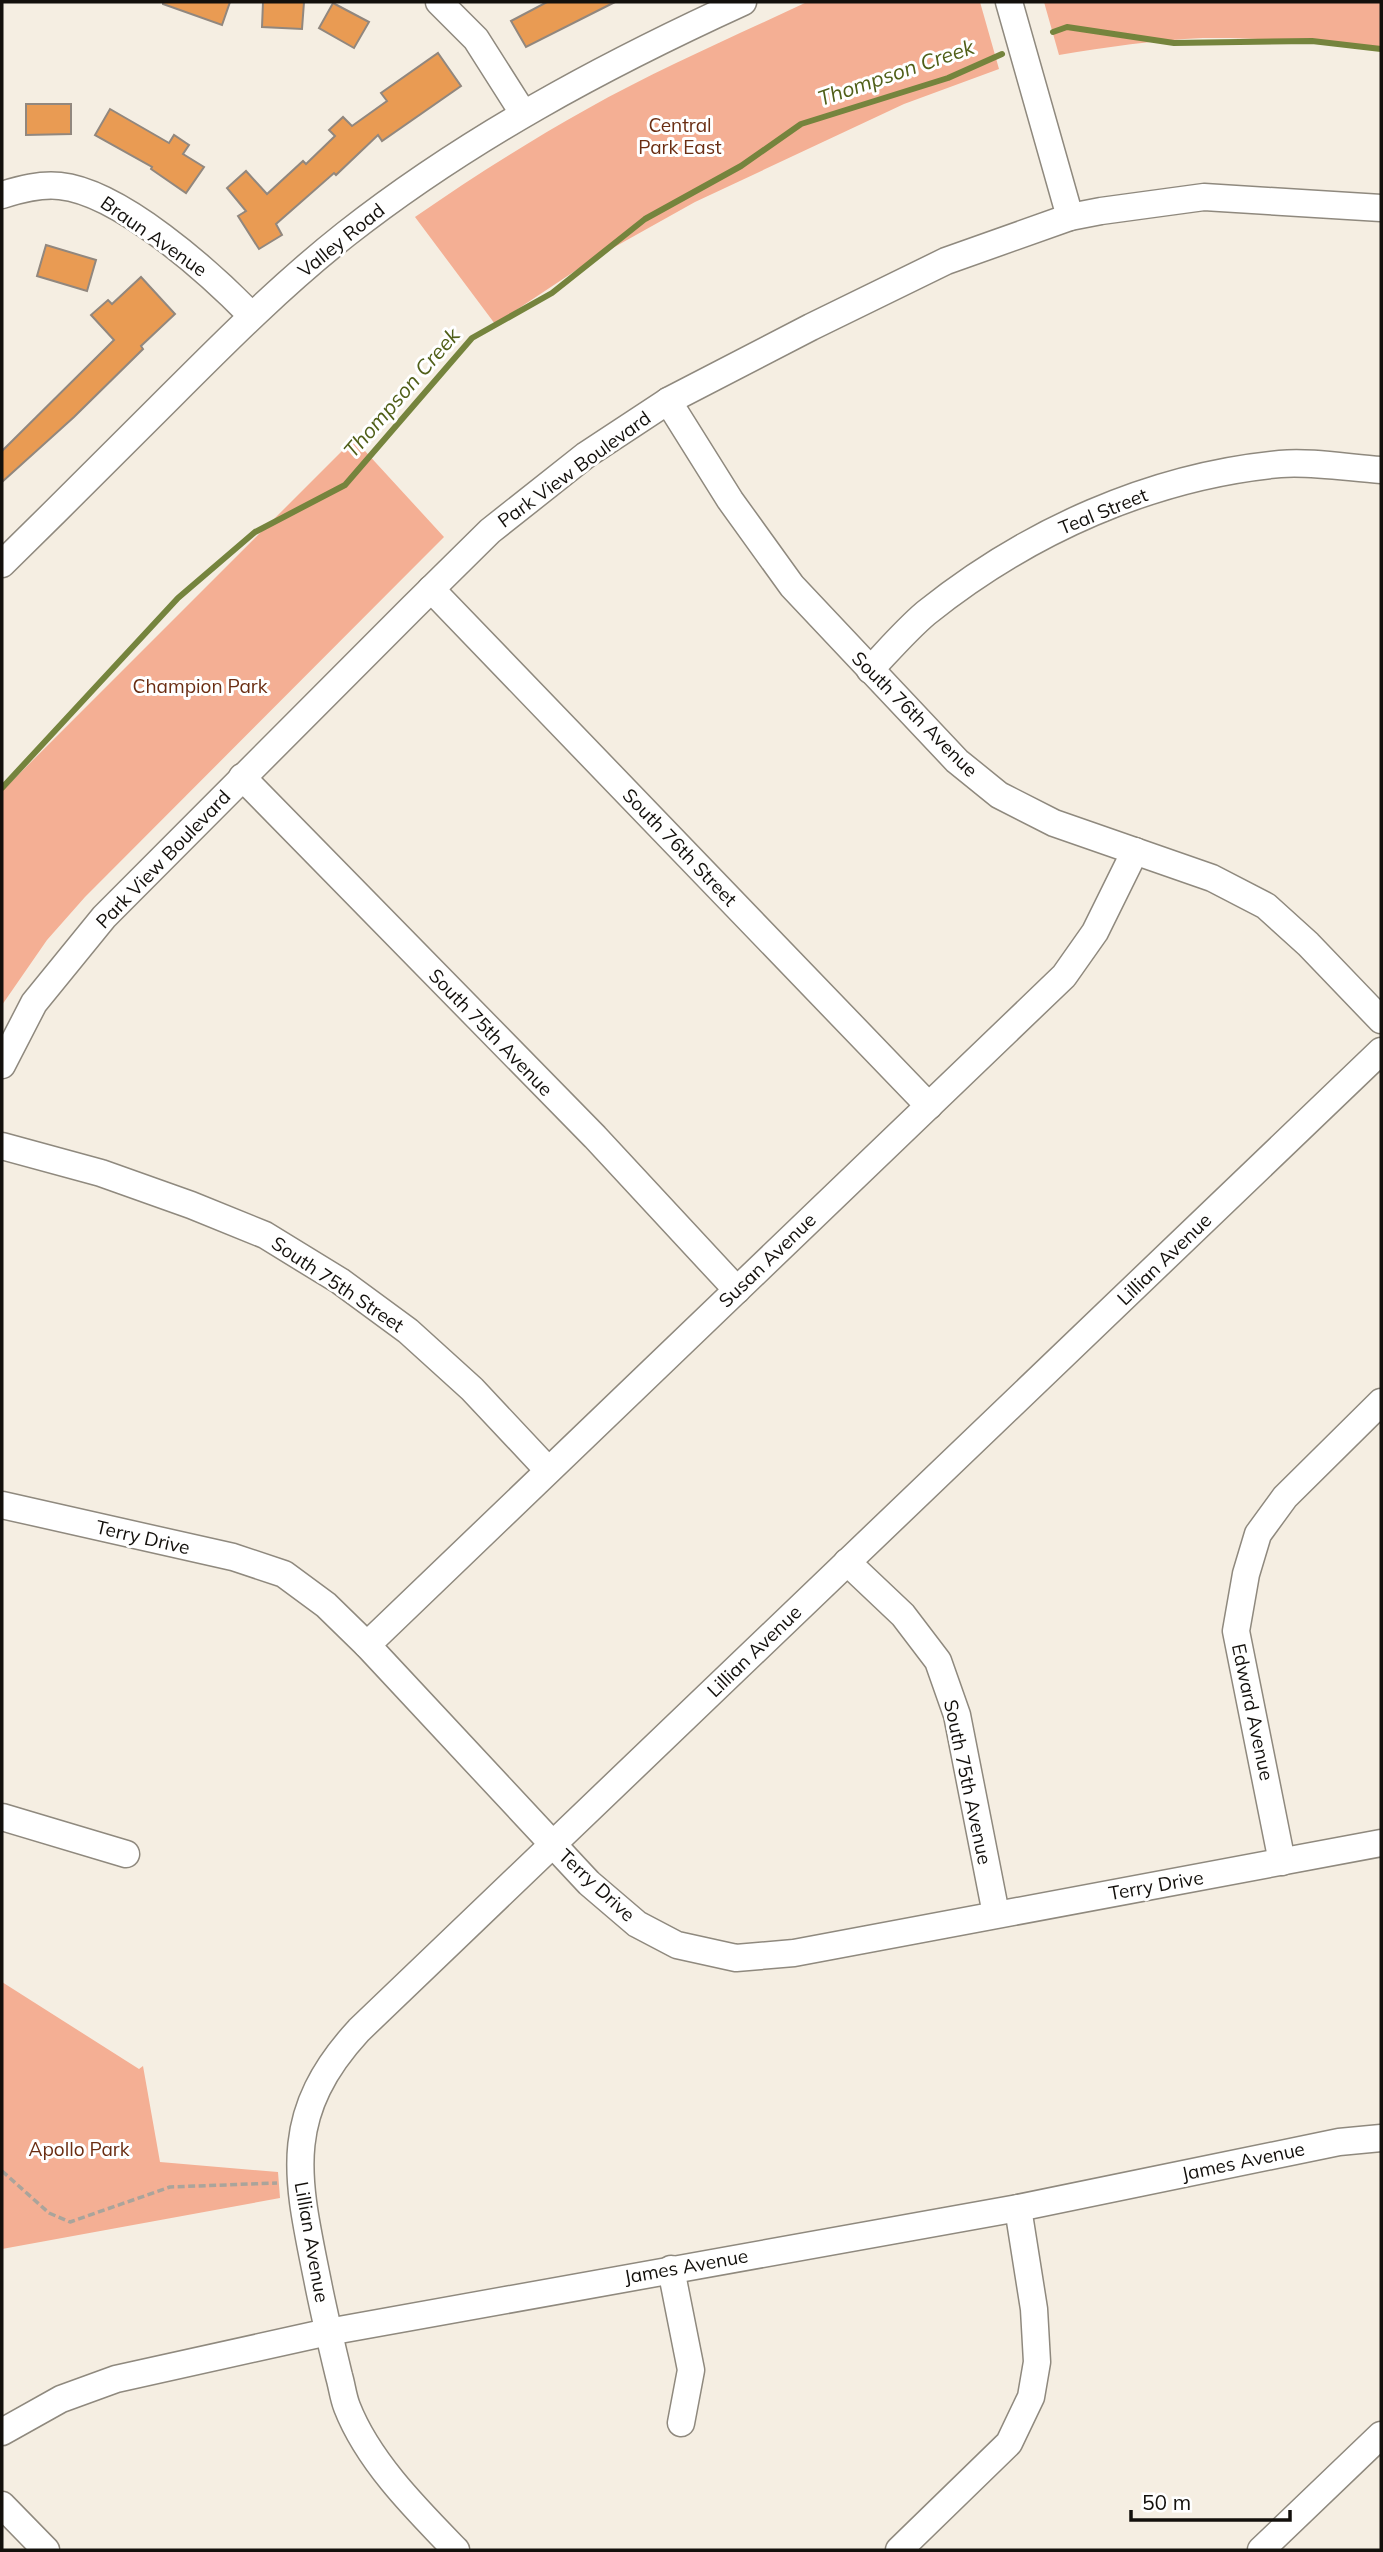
<svg xmlns="http://www.w3.org/2000/svg" width="1383" height="2552" font-family="Mulish,sans-serif">
<style>
.green{fill:#f4af94}
.lines{fill:none;stroke-linecap:round;stroke-linejoin:round}
.stream{stroke:#75843d;stroke-width:6}
.building{fill:#e99b53;stroke:#91877e;stroke-width:2}
.minor-casing{stroke:#8f897e;stroke-width:29}
.path{stroke:#aaa49b;stroke-width:3.5;stroke-dasharray:7 3.5;stroke-linecap:butt}
.minor{stroke:#fff;stroke-width:26}
.labels{text-anchor:middle;stroke-width:6;stroke-linejoin:round;paint-order:stroke}
.park-label{font-size:19px;fill:#6a2d12;stroke:#fff}
.street-label{font-size:19px;fill:#13100c;stroke:#fff}
.water-label{font-size:21px;font-style:italic;fill:#505f18;stroke:#fff}
</style>
<rect width="100%" height="100%" fill="#f5eee2"/>
<!-- green -->
<g class="green">
<path d="M807 2H980L999 69 904 104 695 202 593 259 495 324 415 217C471 178 528 142 587 109 658 69 733 37 807 2Z"/>
<path d="M1044 2H1381V47C1322 43 1263 37 1203 38 1154 40 1107 47 1059 55Z"/>
<path d="M354 439 444 537 85 897 47 940 2 1005V791Z"/>
<path d="M2 1982 139 2069 143 2066 160 2162 278 2172 280 2198 2 2249Z"/>
</g>
<g class="lines">
<!-- stream -->
<g class="stream">
<path d="M1053 32 1067 27 1174 43 1312 41 1381 49"/>
<path d="M2 788 178 598 255 532 345 485 472 338 552 293 645 219 741 166 801 124 948 78 1002 54"/>
</g>
</g>
<!-- building -->
<g class="building">
<path d="M163 2H230L222 25 163 4Z"/>
<path d="M263 2H304L302 29 262 27Z"/>
<path d="M547 2H615L526 47 511 21Z"/>
<path d="M333 3 369 22 354 48 319 28Z"/>
<path d="M438 53 461 86 382 141 378 135 336 175 334 173 276 224 282 235 259 249 238 216 246 211 227 188 246 171 267 194 303 161 306 164 335 136 329 130 343 117 352 126 387 101 381 93Z"/>
<path d="M26 104H71V134L26 135Z"/>
<path d="M110 109 169 143 174 135 189 145 183 154 204 167 186 193 151 169 152 167 95 135Z"/>
<path d="M46 245 96 260 87 291 37 276Z"/>
<path d="M141 277 175 314 141 346 143 349 74 417 2 482V451L114 340 91 315 108 300 112 304Z"/>
</g>
<g class="lines">
<!-- minor casing -->
<g class="minor-casing">
<g id="minor">
<path d="M439 2 476 39 523 113"/>
<path d="M1009 2 1070 217"/>
<path d="M2 195C21 189 40 184 60 186 120 192 209 272 251 315"/>
<path d="M668 401 730 500 792 586 957 761 999 795 1054 823 1212 878 1266 906 1308 944 1381 1020"/>
<path d="M2 564C55 512 107 460 160 407 220 347 279 287 346 234 467 139 603 66 743 2"/>
<path d="M431 589 929 1106"/>
<path d="M870 670C888 651 906 630 926 613 1027 532 1151 476 1280 464 1310 461 1350 468 1381 470"/>
<path d="M242 777 595 1137 737 1290"/>
<path d="M2 1065 34 1003 104 917 412 608 490 531 586 455 668 401 811 327 946 261 1070 217 1101 211 1204 197 1381 208"/>
<path d="M2 1146 101 1173 191 1205 265 1235 340 1281 408 1331 472 1389 548 1470"/>
<path d="M2 1505 233 1557 284 1574 326 1605 367 1645 589 1883 637 1924 677 1945 736 1958 794 1953 1381 1843"/>
<path d="M847 1562 903 1615 938 1661 957 1715 996 1914"/>
<path d="M367 1645 1064 976 1095 932 1135 851"/>
<path d="M2 1817 126 1854"/>
<path d="M1282 1862 1236 1631 1246 1574 1258 1534 1285 1497 1381 1402"/>
<path d="M671 2269 691 2370 681 2423"/>
<path d="M2 2432 61 2399 116 2379 328 2332 1018 2208 1339 2142 1381 2138"/>
<path d="M2 2505 46 2550"/>
<path d="M456 2550C416 2509 368 2461 347 2407 343 2397 342 2386 339 2376 332 2347 325 2317 319 2288 298 2182 278 2118 359 2030L1381 1051"/>
<path d="M899 2550 1009 2443 1031 2397 1037 2362 1034 2309 1018 2208"/>
<path d="M1261 2550 1381 2435"/>
</g>
</g>
<!-- path -->
<path class="path" d="M2 2171 49 2213 70 2222 170 2187 277 2183"/>
<!-- minor -->
<use href="#minor" class="minor"/>
</g>
<g class="labels">
<!-- park labels -->
<g class="park-label">
<text x="680" y="132">Central<tspan x="680" dy="22">Park East</tspan></text>
<text x="200" y="693">Champion Park</text>
<text x="79" y="2156">Apollo Park</text>
</g>
<!-- street labels -->
<g class="street-label">
<text transform="translate(154 236) rotate(35)" y="7">Braun Avenue</text>
<text transform="translate(341 240) rotate(-39)" y="7">Valley Road</text>
<text transform="translate(574 469) rotate(-36)" y="7">Park View Boulevard</text>
<text transform="translate(1103 511) rotate(-22)" y="7">Teal Street</text>
<text transform="translate(915 714) rotate(45)" y="7">South 76th Avenue</text>
<text transform="translate(680 847) rotate(46)" y="7">South 76th Street</text>
<text transform="translate(163 859) rotate(-46)" y="7">Park View Boulevard</text>
<text transform="translate(491 1032) rotate(46)" y="7">South 75th Avenue</text>
<text transform="translate(1164 1259) rotate(-44)" y="7">Lillian Avenue</text>
<text transform="translate(767 1260) rotate(-44)" y="7">Susan Avenue</text>
<text transform="translate(338 1284) rotate(34)" y="7">South 75th Street</text>
<text transform="translate(143 1537) rotate(13)" y="7">Terry Drive</text>
<text transform="translate(754 1651) rotate(-44)" y="7">Lillian Avenue</text>
<text transform="translate(1253 1712) rotate(78)" y="7">Edward Avenue</text>
<text transform="translate(968 1782) rotate(78)" y="7">South 75th Avenue</text>
<text transform="translate(597 1885) rotate(43)" y="7">Terry Drive</text>
<text transform="translate(1156 1885) rotate(-10)" y="7">Terry Drive</text>
<text transform="translate(1243 2161) rotate(-12)" y="7">James Avenue</text>
<text transform="translate(312 2242) rotate(80)" y="7">Lillian Avenue</text>
<text transform="translate(686 2266) rotate(-10)" y="7">James Avenue</text>
</g>
<!-- water labels -->
<g class="water-label">
<text transform="translate(896 73) rotate(-19)" y="7">Thompson Creek</text>
<text transform="translate(402 393) rotate(-49)" y="7">Thompson Creek</text>
</g>
</g>
<!-- border -->
<rect width="1383" height="2552" fill="none" stroke="#13100c" stroke-width="7"/>
<!-- scale -->
<path d="M1131 2510v10h159v-10" fill="none" stroke="#13100c" stroke-width="3.5"/>
<text x="1142" y="2510" font-size="21" fill="#13100c" stroke="#ffffff" stroke-width="5" paint-order="stroke">50 m</text>
</svg>
